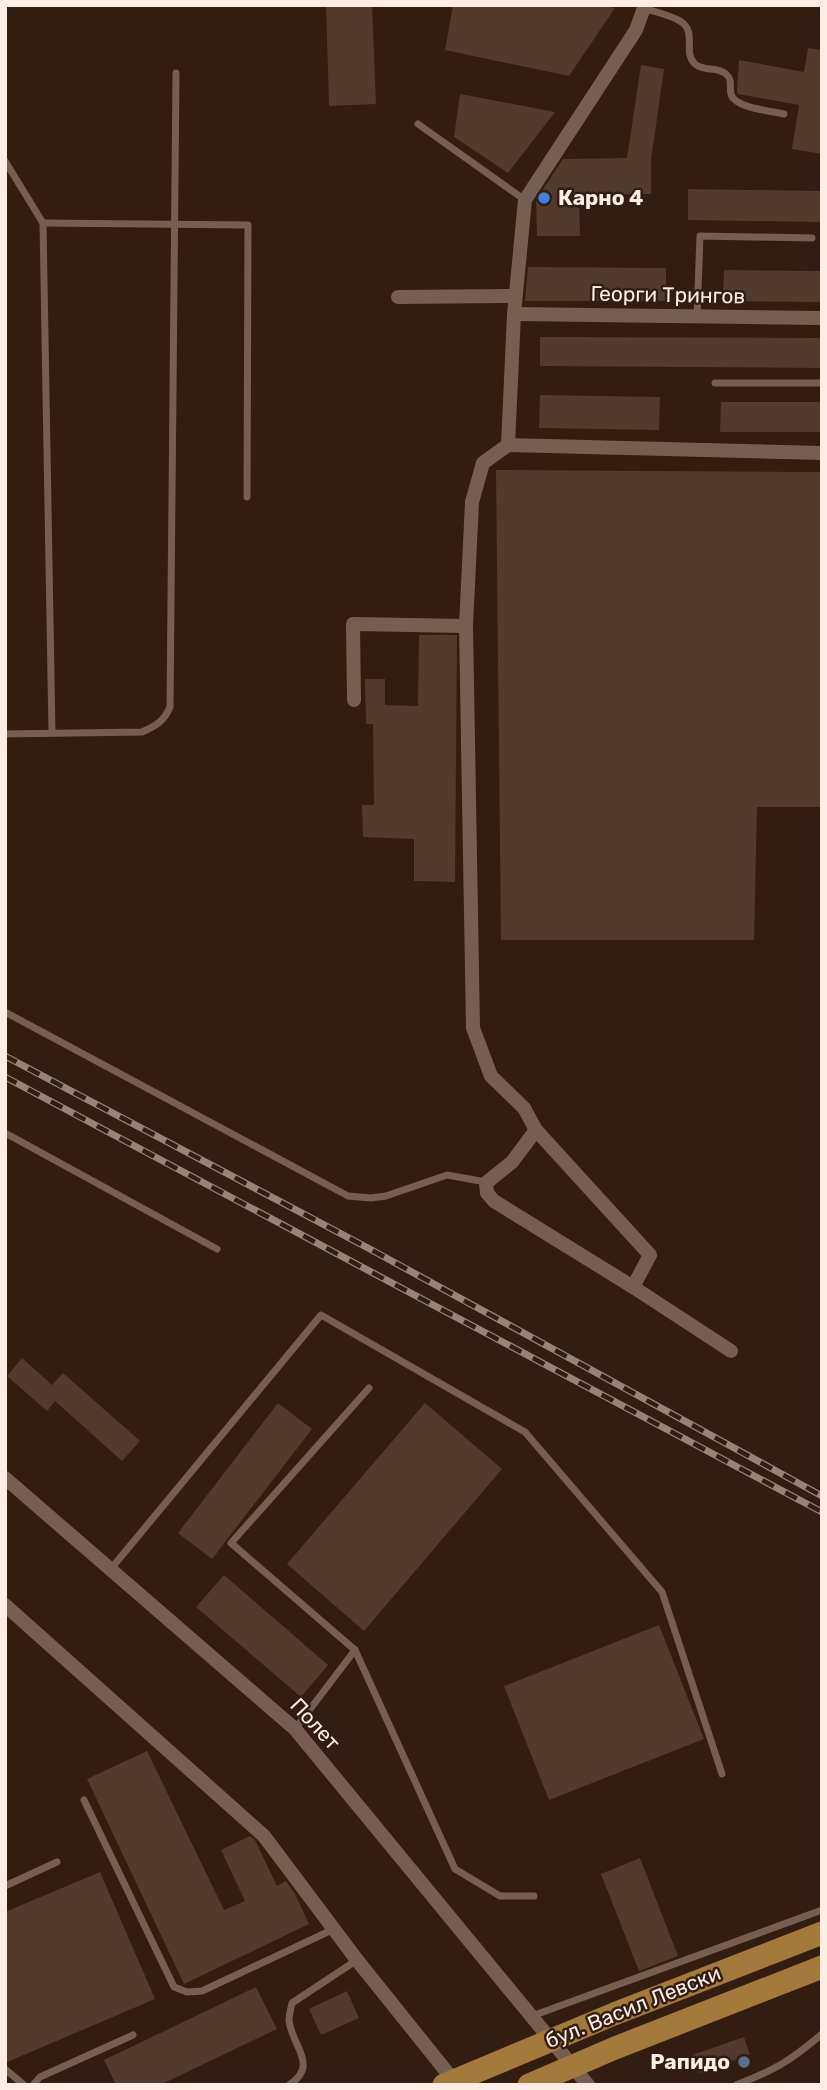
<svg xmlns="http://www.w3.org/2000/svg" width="827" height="2090" font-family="Rubik,sans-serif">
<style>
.building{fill:#523a2d}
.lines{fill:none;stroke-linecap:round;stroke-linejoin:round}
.service{stroke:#775e50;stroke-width:7}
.minor{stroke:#775e50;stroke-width:14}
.primary{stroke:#a4793c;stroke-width:23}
.rail-casing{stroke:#968479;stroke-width:7}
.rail{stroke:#321d10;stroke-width:4.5;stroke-dasharray:13;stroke-linecap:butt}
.shop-dot{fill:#3f7fe0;stroke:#321d10;stroke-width:2.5}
.service-dot{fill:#5c6f8a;stroke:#321d10;stroke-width:2.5}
.labels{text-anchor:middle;stroke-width:5;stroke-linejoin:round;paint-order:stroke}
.poi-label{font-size:21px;font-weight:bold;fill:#fcede5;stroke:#321d10;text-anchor:start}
.street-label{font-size:21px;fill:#fcede5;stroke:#321d10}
</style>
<rect width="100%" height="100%" fill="#321d10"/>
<!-- building -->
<g class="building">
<path d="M326 5H372L376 104 329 106Z"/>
<path d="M453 5H598L615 8 569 76 445 50Z"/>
<path d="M808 48 822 50V154L792 149 799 105 738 94 737 90 739 60 804 72Z"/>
<path d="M641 65 664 69 651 160V194L579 195 580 236H537L536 200 563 159 627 158Z"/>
<path d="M460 94 555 112 508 173 454 137Z"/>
<path d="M688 189 822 191V222L688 220Z"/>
<path d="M528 267 666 268V301H525Z"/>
<path d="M724 270 822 271V302L723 301Z"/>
<path d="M540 337 822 338V368L540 366Z"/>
<path d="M540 395 660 397 659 430 539 428Z"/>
<path d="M721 402H822V432H720Z"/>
<path d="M496 470 822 472V807H757L754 940H501Z"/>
<path d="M419 635H457L455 882 414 881V839L363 837 362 805H374L373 724H366L365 679H385V705L418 706Z"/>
<path d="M22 1358 52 1385 63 1373 140 1441 122 1461 55 1401 47 1411 7 1376Z"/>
<path d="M278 1403 312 1429 212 1559 178 1533Z"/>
<path d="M425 1403 502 1469 364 1631 287 1564Z"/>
<path d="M224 1575 328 1665 301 1697 196 1607Z"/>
<path d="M659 1625 704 1739 549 1800 504 1686Z"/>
<path d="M147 1751 224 1910 245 1901 221 1850 250 1836 255 1840 277 1886 286 1881 295 1894 309 1924 184 1984 87 1779Z"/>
<path d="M640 1858 678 1956 639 1971 601 1874Z"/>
<path d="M100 1872 155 1999 5 2063V1912Z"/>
<path d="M256 1987 277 2029 160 2085H116L104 2060Z"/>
<path d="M347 1991 359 2018 321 2035 309 2009Z"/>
<path d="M744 2037 750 2055 698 2073 692 2055Z"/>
</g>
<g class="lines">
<!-- service -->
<g class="service">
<path d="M644 8C655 12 670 15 680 21 698 32 682 52 695 64 704 72 717 66 726 74 733 80 729 86 731 94 734 108 772 111 784 114"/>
<path d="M418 124 525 200"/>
<path d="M5 161 43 223 52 733"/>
<path d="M43 223 248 225 247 497"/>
<path d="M697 316 700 236 812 238"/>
<path d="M715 383H822"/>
<path d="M5 734 142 732C156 726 164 721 170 707L176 73"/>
<path d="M5 1012 348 1196 371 1198 386 1196 447 1175 486 1182"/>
<path d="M5 1136 7 1134 217 1249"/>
<path d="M110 1570 321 1315 525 1432 662 1592 722 1774"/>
<path d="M355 1650 455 1869 500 1896H534"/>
<path d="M295 1729 355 1650 231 1543 369 1388"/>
<path d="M84 1800 174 1987 187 1992 202 1991 334 1929"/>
<path d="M5 1886 57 1862"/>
<path d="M532 2016 822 1910"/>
<path d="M5 2069 24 2085"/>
<path d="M33 2085 40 2077 133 2035"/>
<path d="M289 2085C320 2065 291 2045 289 2020 289 2015 291 2008 292 2003L357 1960"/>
<path d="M736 2085C775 2070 790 2061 822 2034"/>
</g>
<!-- minor -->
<g class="minor">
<path d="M645 5 636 30 525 200 514 314 508 445 483 463 472 502 466 626 473 1028 491 1076 524 1108 536 1130 650 1255 633 1287 731 1351"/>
<path d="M398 297 515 296"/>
<path d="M514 314 822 318"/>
<path d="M508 445 822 453"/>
<path d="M354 700 353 624 466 626"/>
<path d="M536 1130 512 1162 486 1183 487 1193 494 1201 633 1287"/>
<path d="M5 1478 295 1729 588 2085"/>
<path d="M5 1605 264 1836 357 1960 454 2081"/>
</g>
<!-- primary -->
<g class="primary">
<path d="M444 2085 614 2014 822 1933"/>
<path d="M529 2085 615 2048 822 1967"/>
</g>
<!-- rail casing -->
<g class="rail-casing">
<g id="rail">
<path d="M5 1056 368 1248 822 1496"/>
<path d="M5 1077 822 1512"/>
</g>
</g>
<!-- rail -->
<use href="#rail" class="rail"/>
</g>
<!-- markers -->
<circle class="shop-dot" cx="544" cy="198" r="7"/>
<circle class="service-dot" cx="744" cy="2062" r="7"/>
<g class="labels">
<!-- poi labels -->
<g class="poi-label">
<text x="558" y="205">Карно 4</text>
<text x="730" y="2069" text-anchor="end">Рапидо</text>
</g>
<!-- street labels -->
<g class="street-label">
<text transform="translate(668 295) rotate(1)" y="7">Георги Трингов</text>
<text transform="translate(315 1724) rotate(47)" y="7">Полет</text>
<text transform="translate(633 2007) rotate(-22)" y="7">бул. Васил Левски</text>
</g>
</g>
<!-- border -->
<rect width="827" height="2090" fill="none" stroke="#fcede5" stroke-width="14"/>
</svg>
